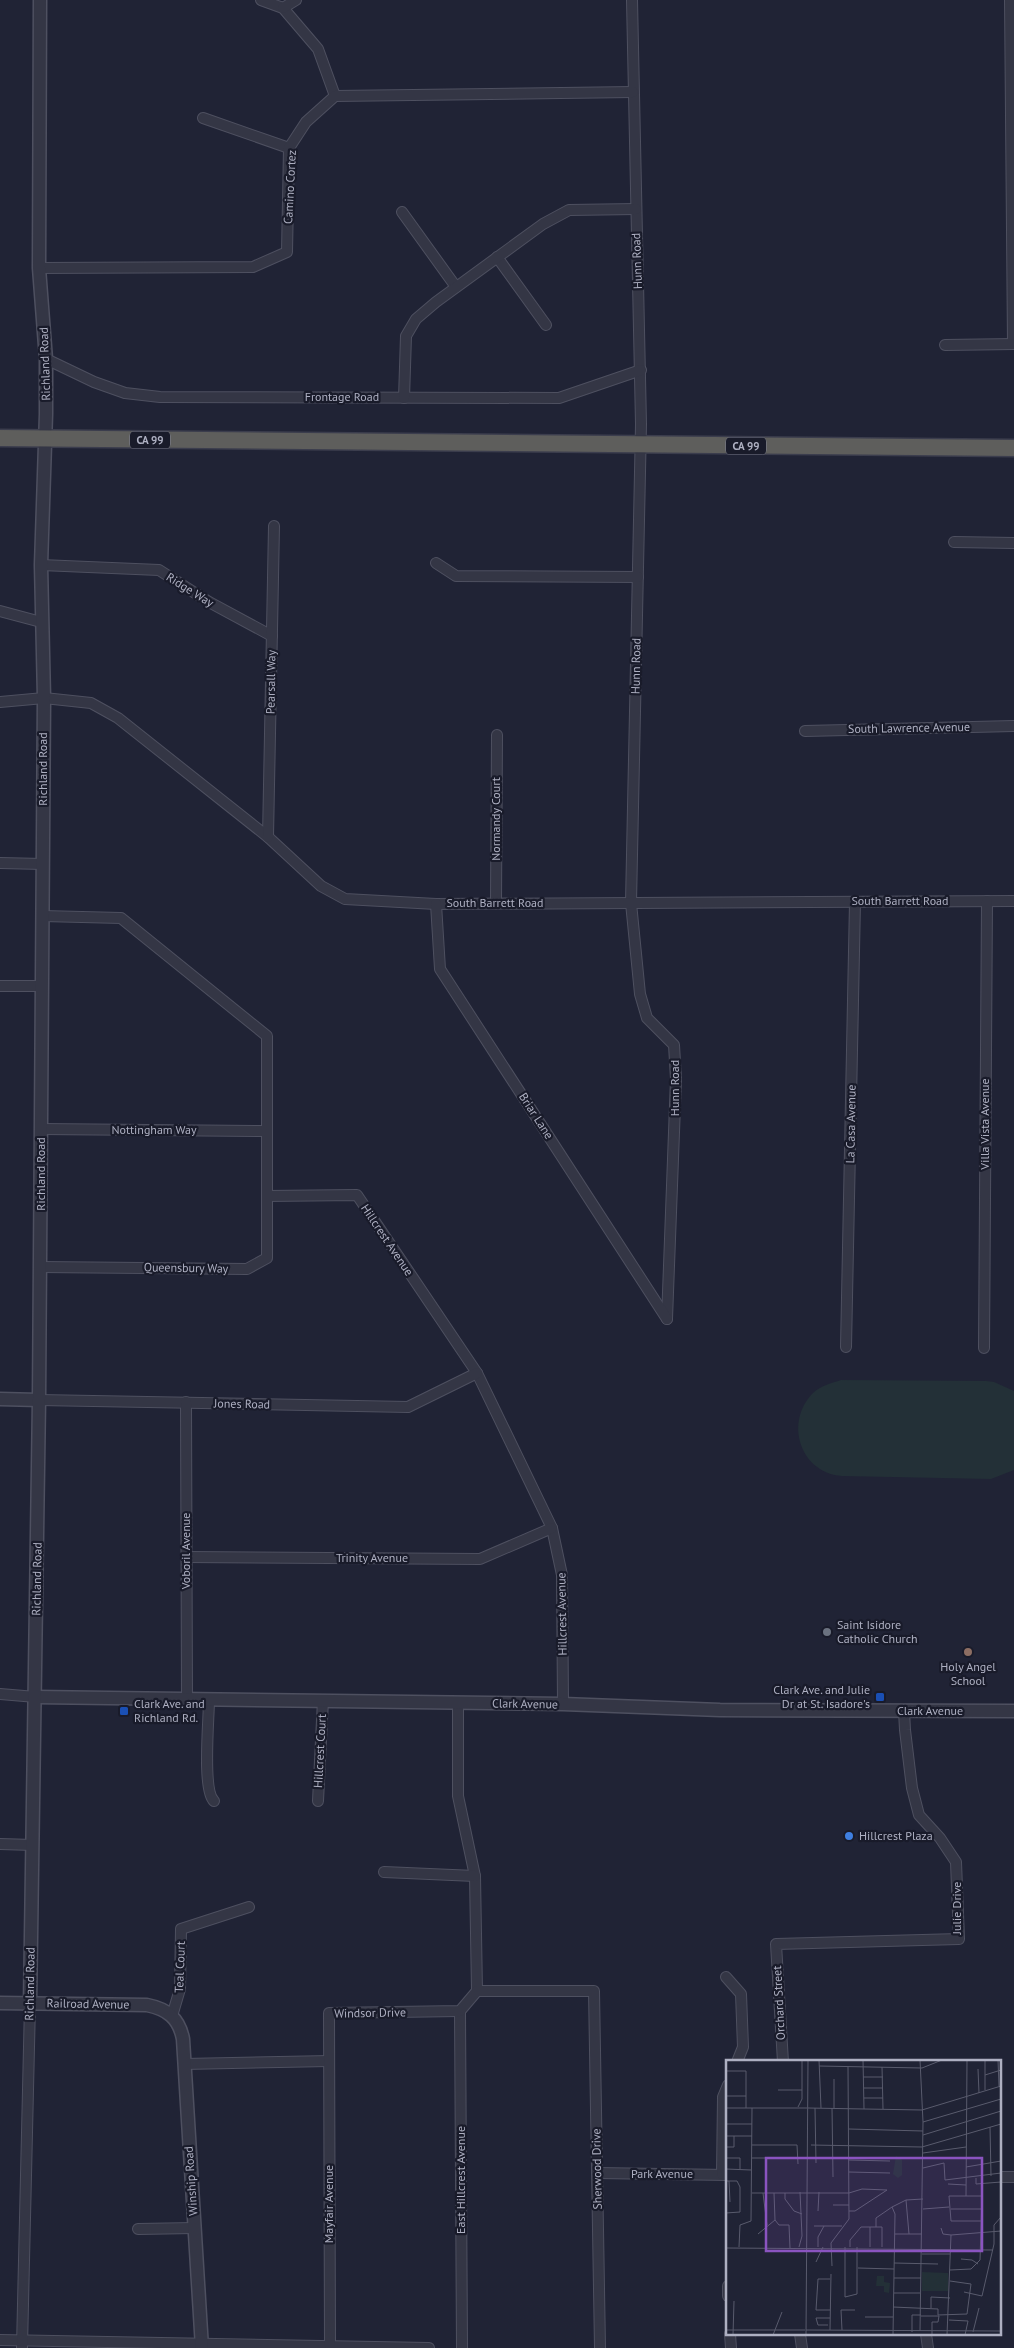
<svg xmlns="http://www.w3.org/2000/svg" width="1014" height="2348" font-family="'PT Sans',sans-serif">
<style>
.green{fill:#233037}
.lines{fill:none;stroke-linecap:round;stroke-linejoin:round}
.minor-casing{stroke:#4e5060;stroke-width:12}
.tertiary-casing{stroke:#4e5060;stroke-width:15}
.trunk-casing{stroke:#3b3d4d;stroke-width:19}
.minor{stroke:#343645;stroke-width:10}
.tertiary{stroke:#343645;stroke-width:12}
.trunk{stroke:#5e5e5c;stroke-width:16}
.worship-dot{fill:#6b7280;stroke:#191b2a;stroke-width:2}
.education-dot{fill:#8d6e63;stroke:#191b2a;stroke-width:2}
.transit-dot{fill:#1a4fb4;stroke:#191b2a;stroke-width:2}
.shop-dot{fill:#3f7fe0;stroke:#191b2a;stroke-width:2}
.labels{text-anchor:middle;stroke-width:4.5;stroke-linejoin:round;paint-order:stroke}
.shield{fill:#191b2a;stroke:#818394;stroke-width:1}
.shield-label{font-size:11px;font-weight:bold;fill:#aeb0c2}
.street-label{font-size:12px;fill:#aeb0c2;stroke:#191b2a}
.poi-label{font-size:12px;fill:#aeb0c2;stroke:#191b2a;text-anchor:start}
.inset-road{fill:none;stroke:#595b6d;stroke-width:1}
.view{fill:#8a54c0;fill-opacity:0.15;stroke:#8a54c0;stroke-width:2.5}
.inset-edge{fill:none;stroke:#aeb0c2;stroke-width:2.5}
</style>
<rect width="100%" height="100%" fill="#202335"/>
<!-- green -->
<path class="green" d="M841 1380 986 1381 994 1382 1014 1391V1470L991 1479 842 1476C800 1473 784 1422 813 1393 820 1386 832 1383 841 1380Z"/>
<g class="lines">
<!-- minor casing -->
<g class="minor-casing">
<g id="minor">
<path d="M261 0 283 8 318 49 335 96"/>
<path d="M632 0 641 424 631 903 640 994 647 1018 674 1045 676 1079 667 1319"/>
<path d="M1010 0 1013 344"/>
<path d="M283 8 296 0"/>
<path d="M203 118 289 148"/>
<path d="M402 212 456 287"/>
<path d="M497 257 546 325"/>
<path d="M39 268 253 267 287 252 289 148 306 122 335 96 633 92"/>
<path d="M945 345 1014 344"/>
<path d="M46 359 94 382 125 393 160 397 559 398 641 370"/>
<path d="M404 398 406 336 416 319 436 302 543 224 569 210 636 209"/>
<path d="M954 542 1014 543"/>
<path d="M436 563 456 576 638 577"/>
<path d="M41 565 159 570 209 602 272 636"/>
<path d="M0 611 41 622"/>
<path d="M0 702 44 698 91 703 118 718 268 837 321 886 345 899 436 904 1014 901"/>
<path d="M805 731 1014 726"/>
<path d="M268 837 274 526"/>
<path d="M0 863 43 864"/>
<path d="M496 903 497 735"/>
<path d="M436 904 440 969 667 1319"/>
<path d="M0 986H42"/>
<path d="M41 1129 267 1131"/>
<path d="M267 1196 357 1195 477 1373 552 1528 562 1575 563 1704"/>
<path d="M40 1267 247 1269 267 1258V1036L121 918 43 916"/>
<path d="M846 1347 855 902"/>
<path d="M984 1348 987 901"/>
<path d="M39 1400 408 1407 477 1373"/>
<path d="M186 1402 187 1699"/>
<path d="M186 1557 480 1559 552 1528"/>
<path d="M0 1694 36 1697"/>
<path d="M209 1700C209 1719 202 1790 214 1801"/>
<path d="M458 1703V1796L475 1876 477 1991"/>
<path d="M318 1801 323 1700"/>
<path d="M0 1844 33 1845"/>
<path d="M384 1872 475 1876"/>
<path d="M726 1977 741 1994 743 2047 737 2062"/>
<path d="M460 2011 462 2348"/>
<path d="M172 2016 180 1989 181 1929 249 1907"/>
<path d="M783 2062 776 1944 959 1939 956 1862 940 1838 919 1815 912 1788 905 1730 904 1711"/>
<path d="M184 2064 329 2061"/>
<path d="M597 2173 728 2175"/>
<path d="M722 2174 723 2097 728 2085"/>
<path d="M1000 2177H1014"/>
<path d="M138 2229 194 2228"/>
<path d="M728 2286V2296"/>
<path d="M730 2334 731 2348"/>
<path d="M800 2334 802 2348"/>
<path d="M926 2334 928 2348"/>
<path d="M0 2340 429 2348"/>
<path d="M330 2346 329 2013 460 2011 477 1991H594L600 2348"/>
<path d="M22 2347 30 2004"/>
</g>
</g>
<!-- tertiary casing -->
<g class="tertiary-casing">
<g id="tertiary">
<path d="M0 1399 39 1400"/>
<path d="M36 1697 563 1704 720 1710 1014 1711"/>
<path d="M0 2003 147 2005C167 2009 179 2018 183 2039L202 2348"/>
<path d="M30 2004 39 1400 44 698 41 565 46 414V359L39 268 40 0"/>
</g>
</g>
<!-- trunk casing -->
<g class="trunk-casing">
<path id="trunk" d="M0 438 1014 448"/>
</g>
<!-- minor -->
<use href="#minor" class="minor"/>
<!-- tertiary -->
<use href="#tertiary" class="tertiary"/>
<!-- trunk -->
<use href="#trunk" class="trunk"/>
</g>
<!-- markers -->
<circle class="worship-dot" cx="827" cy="1632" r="5"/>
<circle class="education-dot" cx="968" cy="1652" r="5"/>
<g class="transit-dot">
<rect x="875" y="1692" width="10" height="10" rx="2.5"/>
<rect x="119" y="1706" width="10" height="10" rx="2.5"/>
</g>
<circle class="shop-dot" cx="849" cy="1836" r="5"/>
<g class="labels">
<!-- shield labels -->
<g class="shield">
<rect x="130" y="431.5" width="40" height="17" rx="4"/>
<rect x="726" y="437.5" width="40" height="17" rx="4"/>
</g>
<g class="shield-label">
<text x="150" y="444">CA 99</text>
<text x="746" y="450">CA 99</text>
</g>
<!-- street labels -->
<g class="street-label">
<text transform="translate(290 187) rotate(-87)" y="4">Camino Cortez</text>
<text transform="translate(637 261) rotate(-92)" y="4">Hunn Road</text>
<text transform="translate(45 364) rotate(-92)" y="4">Richland Road</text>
<text x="342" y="401">Frontage Road</text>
<text transform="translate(190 590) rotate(32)" y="4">Ridge Way</text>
<text transform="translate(636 666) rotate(-89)" y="4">Hunn Road</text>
<text transform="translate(271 682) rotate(-89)" y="4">Pearsall Way</text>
<text transform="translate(909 728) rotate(-1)" y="4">South Lawrence Avenue</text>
<text transform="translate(43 769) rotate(-90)" y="4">Richland Road</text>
<text transform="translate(496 819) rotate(-90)" y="4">Normandy Court</text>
<text x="900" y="905">South Barrett Road</text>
<text x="495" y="907">South Barrett Road</text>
<text transform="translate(675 1088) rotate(-90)" y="4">Hunn Road</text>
<text transform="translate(536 1116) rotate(57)" y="4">Briar Lane</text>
<text transform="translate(851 1124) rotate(-89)" y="4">La Casa Avenue</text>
<text transform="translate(985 1124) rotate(-90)" y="4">Villa Vista Avenue</text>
<text x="154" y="1134">Nottingham Way</text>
<text transform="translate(41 1174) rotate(-90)" y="4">Richland Road</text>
<text transform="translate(387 1240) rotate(56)" y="4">Hillcrest Avenue</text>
<text transform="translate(186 1268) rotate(1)" y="4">Queensbury Way</text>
<text transform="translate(242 1404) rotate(1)" y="4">Jones Road</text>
<text transform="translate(186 1551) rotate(-90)" y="4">Voboril Avenue</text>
<text x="372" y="1562">Trinity Avenue</text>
<text transform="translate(37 1579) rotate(-89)" y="4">Richland Road</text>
<text transform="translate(562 1614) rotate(-91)" y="4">Hillcrest Avenue</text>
<text transform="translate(525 1704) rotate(1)" y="4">Clark Avenue</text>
<text x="930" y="1715">Clark Avenue</text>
<text transform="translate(320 1751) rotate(-87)" y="4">Hillcrest Court</text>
<text transform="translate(957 1908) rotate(-90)" y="4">Julie Drive</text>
<text transform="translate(180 1967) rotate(-88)" y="4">Teal Court</text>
<text transform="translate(30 1984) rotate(-89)" y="4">Richland Road</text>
<text transform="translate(779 2003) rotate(-93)" y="4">Orchard Street</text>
<text transform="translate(88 2004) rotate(1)" y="4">Railroad Avenue</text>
<text transform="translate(370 2013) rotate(-1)" y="4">Windsor Drive</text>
<text transform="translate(597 2169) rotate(-91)" y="4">Sherwood Drive</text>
<text x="662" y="2178">Park Avenue</text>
<text transform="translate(461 2180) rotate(-90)" y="4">East Hillcrest Avenue</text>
<text transform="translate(191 2181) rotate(-94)" y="4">Winship Road</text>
<text transform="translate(329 2204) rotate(-90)" y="4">Mayfair Avenue</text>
</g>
<!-- poi labels -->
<g class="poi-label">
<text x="837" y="1629">Saint Isidore<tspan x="837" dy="14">Catholic Church</tspan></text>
<text x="968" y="1671" text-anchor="middle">Holy Angel<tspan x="968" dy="14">School</tspan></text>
<text x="870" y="1694" text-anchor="end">Clark Ave. and Julie<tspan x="870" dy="14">Dr at St. Isadore's</tspan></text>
<text x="134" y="1708">Clark Ave. and<tspan x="134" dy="14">Richland Rd.</tspan></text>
<text x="859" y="1840">Hillcrest Plaza</text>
</g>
</g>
<!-- overview -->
<g transform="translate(726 2060)">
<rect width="275" height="275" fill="#202335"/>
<path d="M170 96 176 100V115L172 118 167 114ZM196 212 222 213V231H196ZM151 216H158V222L164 223 163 233 158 232V226H150Z" fill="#233037"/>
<path class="inset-road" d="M93 0 95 48M137 0 138 49M194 0 197 62 194 271M259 0V30M272 0 273 26M93 6 196 8 216 0M156 7 157 49M252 9 253 33M0 11H20V48M259 15 275 10M137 17H157M108 19V48M138 28H157M52 30H76M0 36H20M138 38H157M72 47 76 39V0M0 48H81M82 48 196 50 275 26M89 48 90 103M106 48 107 117M197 62 275 39M0 64H26M264 67 265 116M123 69 197 71M197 75 275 51M0 76H26M26 85H71L72 104M85 85 196 87 275 64M0 87H8V76M197 93 240 87M0 98H14V109M26 98H71M123 100 164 101M240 107 275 101M197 108 218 103 219 120 275 113M0 109 25 110M123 112 164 113M250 118V124L275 122M0 121H11L14 127V152L0 153M3 121 4 142M222 124 240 125M26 133H123L136 129 161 130M37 133 41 165M48 133 49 160 53 165H63L64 188M59 133V139L68 151 76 154M240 136 241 0M180 140 183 174M107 145H123M166 147 169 154 167 275M197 149 223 147M225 149H256M92 151 93 132M123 151H129L161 130M230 161H256M88 166H116M150 167V158L166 147 180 140 197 139M215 168 217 174 225 175 275 171M32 174 49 160M169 174H196M13 187 14 165 25 161 26 48M73 187 76 176 74 132M92 187V177L98 166M119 187V237L131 234V187M124 187V180L135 167H156V187M144 187V167M0 188 267 190M196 194H224M235 199 246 200 252 204M90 202 97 187M168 203 212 204M106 206 105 183 123 159 122 7M132 208 168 209M224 210 245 209 254 200 256 136H223L225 161H230M168 218H195M104 219H92L90 250H104M224 221 245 224M238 232 256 236 268 184V165L275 157M168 233H194M167 247 212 249V255L241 254 245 224M205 248V237L224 238M195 256H213L212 262H206V275M139 257H167M223 260 242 261 239 275M102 265H92L90 258H104M0 270H79M80 270 275 271M104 270 105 214M116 270 115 250H129M186 272V255H195M247 272 253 248M7 275 8 241M47 275 56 252M80 275 82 0M221 275 225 175"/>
<path class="view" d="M40 98H256V191H40Z"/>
<rect width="275" height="275" class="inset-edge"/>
</g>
</svg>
